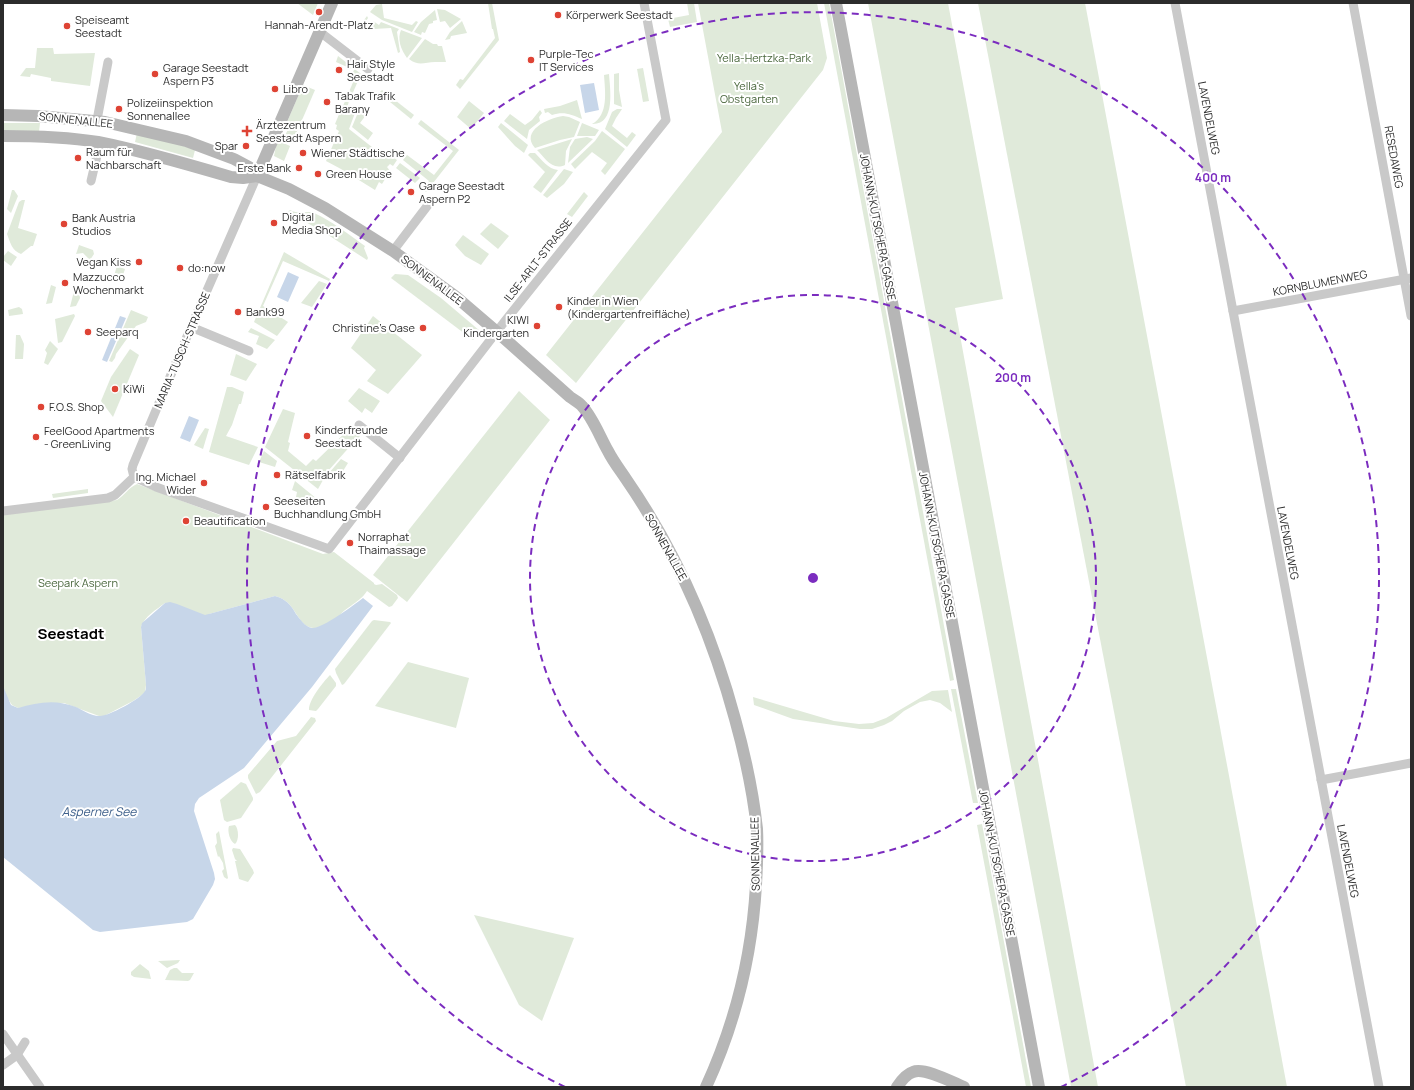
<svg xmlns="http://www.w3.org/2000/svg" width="1414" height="1090" font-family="Manrope,sans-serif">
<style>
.green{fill:#e0eada}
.water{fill:#c7d6e9}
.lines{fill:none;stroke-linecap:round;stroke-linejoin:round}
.street{stroke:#c9c9c9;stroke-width:9}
.secondary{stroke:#b6b6b6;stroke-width:12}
.ring{fill:none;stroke:#7b2cbf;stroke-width:2;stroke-dasharray:7 5}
.poi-dot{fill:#de4334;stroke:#fff;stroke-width:1.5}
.labels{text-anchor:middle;stroke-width:4;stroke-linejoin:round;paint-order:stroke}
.poi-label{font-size:11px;fill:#2c2c2c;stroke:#fff;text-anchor:start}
.park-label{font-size:11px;fill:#49663c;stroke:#fff}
.street-label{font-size:11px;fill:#2c2c2c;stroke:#fff}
.water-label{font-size:12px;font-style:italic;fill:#3e608b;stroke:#fff}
.district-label{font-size:15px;font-weight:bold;fill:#000;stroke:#fff}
.centre{fill:#7b2cbf;stroke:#fff;stroke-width:2}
.ring-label{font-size:12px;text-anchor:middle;font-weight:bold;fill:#7b2cbf;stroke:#fff;stroke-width:4;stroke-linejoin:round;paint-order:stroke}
</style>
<rect width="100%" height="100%" fill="#fff"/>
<!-- green -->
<g class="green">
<path d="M297 3H318L313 15Z"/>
<path d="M488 3H492L499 40 460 89 456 85 460 79 463 80 495 38 493 29H492Z"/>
<path d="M687 3H694L697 22 670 27 668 19 689 15Z"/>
<path d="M698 3H817L827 58 823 70 576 383 546 355 722 132Z"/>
<path d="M824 3H829L954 680 950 681Z"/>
<path d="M868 3H948L1003 299 955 308 1098 1087H1071Z"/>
<path d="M978 3H1085L1287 1087H1186Z"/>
<path d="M382 4 384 18 412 25 416 21 418 22 412 32 382 20 370 12 376 5Z"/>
<path d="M437 9 445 10 461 19 450 28 445 21 440 22Z"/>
<path d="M435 10 437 20 433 21V23L429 24 425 33 422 32 421 35 414 32 421 22Z"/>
<path d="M367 16 368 18 366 21 371 23 373 21 379 25 381 22 399 29 397 32 400 52 398 53 391 28 357 30Z"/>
<path d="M462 21 467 33 451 36 450 39 445 40 450 32Z"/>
<path d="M401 30 422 38 407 58C401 50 397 39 401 30Z"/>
<path d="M425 39 433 44H437L438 46H442L446 62C442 62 439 62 435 62 425 62 419 67 409 59Z"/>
<path d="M37 48H53L54 54 95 53 90 86 51 81V78L31 74 30 77 20 76 26 68H35Z"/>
<path d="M338 56 361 74 351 97 348 96 347 99 349 100 348 105 357 109 356 111 343 106 354 80 350 78 354 70 336 62Z"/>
<path d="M643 68 649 101 643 102 637 69Z"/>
<path d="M619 73V90L622 107 614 104V74Z"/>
<path d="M609 74C610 89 616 125 592 124 609 115 605 91 604 75Z"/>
<path d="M303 85 315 90 299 127 287 122Z"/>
<path d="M382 90 414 115 411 119 379 93Z"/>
<path d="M577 100 582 119C571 114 563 111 552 115L548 112 545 113 544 109 560 106Z"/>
<path d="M469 101 484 113 471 129 457 117Z"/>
<path d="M342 107 355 113 349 129 377 151 376 153 384 159 388 153 397 160 393 166 390 164 387 167 390 171 382 184 379 182 375 190 341 169 326 161 339 131 336 129 337 125 335 124Z"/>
<path d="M617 109H622L616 118 612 126 627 138 632 132 636 135 627 147 605 129 612 112Z"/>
<path d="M359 110 366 115 360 123 373 133 368 140 352 127Z"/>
<path d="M540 110 542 113 539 117 540 121 529 130 527 139 504 121 510 114 525 125 532 120Z"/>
<path d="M563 116 569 117 580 122 574 137 560 140 535 148C520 131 548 118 563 116Z"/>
<path d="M421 120 459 150 426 192 423 190 429 181 403 160 407 155 434 175 453 151 418 124Z"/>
<path d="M3 123H40L39 132H3Z"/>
<path d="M501 123 528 145 524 153 515 146 498 127Z"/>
<path d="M582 123 599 130 595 136H577Z"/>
<path d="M290 125 298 129 292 144 283 140Z"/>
<path d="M602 131 625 149 605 175 601 171 607 163 592 152 575 169 571 164 595 141Z"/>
<path d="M137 133 184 146 195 150 193 158 135 142Z"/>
<path d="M587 137 593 139 568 163 570 147 575 139Z"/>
<path d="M572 139 566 151 565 165C552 171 545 158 537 150Z"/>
<path d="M279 141 290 146 284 161 274 156 276 146Z"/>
<path d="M530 153H535C542 160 548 169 558 170L541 193 533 187 545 172 528 155Z"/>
<path d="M400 163 420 178 415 183 396 168Z"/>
<path d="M564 169 573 172 564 184 547 198 543 195Z"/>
<path d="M12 190H14L18 196 11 213 7 209Z"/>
<path d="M584 192 588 196 572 217 567 214Z"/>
<path d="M22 200H25L18 228 37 234 33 246H31L21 254C12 251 10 242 7 234L19 202Z"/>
<path d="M290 210C300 215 307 210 314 213 332 221 349 235 365 246L364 248 368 258 367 260 325 233 288 212Z"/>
<path d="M491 223 509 236 498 249 480 234Z"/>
<path d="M463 235 489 254 481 265 465 256 455 245Z"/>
<path d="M79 245 93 250 94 254 90 260 83 253 76 254Z"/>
<path d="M8 251 17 257 11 266 3 260V257Z"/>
<path d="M284 252 330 279 329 281 283 261 263 306 288 322 277 336 254 322Z"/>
<path d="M117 266 125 269 121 281 113 279Z"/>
<path d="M395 274 408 275 441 298 480 331 473 340 391 278Z"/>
<path d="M319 281 327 284 312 307 301 303Z"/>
<path d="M51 285 56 287 52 303 46 304Z"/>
<path d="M75 287H78L80 298 76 306 70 307Z"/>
<path d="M19 307 22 309 23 314 9 316 8 310Z"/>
<path d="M131 310 148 317 146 322 136 326 116 354 115 358 112 362 109 361Z"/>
<path d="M74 314 75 316 62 342 58 343 55 319Z"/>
<path d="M373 316 422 355 388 394 367 381 376 370 351 348Z"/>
<path d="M251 328 275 340 267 349 256 344 259 336 248 332Z"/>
<path d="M16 335H20L24 344 23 359H15Z"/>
<path d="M50 341 58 349 48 365 44 363 47 353 45 350Z"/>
<path d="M130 349 139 355 113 417 101 401 111 377Z"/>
<path d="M236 354 257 364 246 381 230 375Z"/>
<path d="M227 387H232L244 392 241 404H239L232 425 226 436 258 447 249 465 209 452Z"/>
<path d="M359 388 380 401 372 413 365 408 362 413 348 401Z"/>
<path d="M519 391 550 420 407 602 373 575Z"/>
<path d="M283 409 295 413 288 442 290 443 288 451 306 466 313 459 316 461 350 428 360 436 355 442 351 440 350 442 353 443 328 471 318 489 265 447Z"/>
<path d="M205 428 209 429 203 449 194 445Z"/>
<path d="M264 451 277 461 275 467 259 462Z"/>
<path d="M341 459 348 463 343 471 336 478 329 473Z"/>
<path d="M295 481 317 499 314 504 296 497 297 492 292 490Z"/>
<path d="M137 484 323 554 334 552 374 583V584L376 585 382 584 397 595 398 598 392 606 389 607 367 591C359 604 342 608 337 620 330 623 320 629 313 628 296 626 297 601 275 596L209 614V617L165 603C157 609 144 617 141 627L146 685 145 692 142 695 133 701 104 716H99L64 703 18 708 12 705 6 696 3 702V515L117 500C124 496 129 487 137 484Z"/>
<path d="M88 489V493L53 498 52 494Z"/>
<path d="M374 620 390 622 391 623 344 684 342 685 336 673 335 669 372 621Z"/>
<path d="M408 662 469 678 456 728 375 706Z"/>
<path d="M330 675 336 683V686L318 709 316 711 309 710C308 701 323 682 330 675Z"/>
<path d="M951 689H956L978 803H973Z"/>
<path d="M948 690 952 712 940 703 930 700 920 702 904 711 892 721 884 725 872 729H860L793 719 754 705 753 697 834 721 859 724 873 723 886 718 932 691Z"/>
<path d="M311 717 315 718 316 721 260 792 256 794 248 778V775L277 741 296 736Z"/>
<path d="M241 782 246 784 253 798V800L241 818 227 822 224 820 220 800Z"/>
<path d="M982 824 1031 1087H1026L977 825Z"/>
<path d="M235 825C239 829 239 841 235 844 230 842 227 831 229 826Z"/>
<path d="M219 831 228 878 227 879 224 877 222 871 224 869 223 863 219 856 218 857 215 846 217 843 216 834Z"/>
<path d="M233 848 240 849 253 870 254 873 248 882 239 879 235 861H237L235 859 232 850Z"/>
<path d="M474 915 574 938 542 1021 519 1005Z"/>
<path d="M180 960 178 963 167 968 158 961Z"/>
<path d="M140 964 149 971 151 979 134 977 131 975V972Z"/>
<path d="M174 968H177L182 973H194L190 980 188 981 165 980 170 970Z"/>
</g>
<!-- water -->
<g class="water">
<path d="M594 83 599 110 585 113 580 85Z"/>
<path d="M288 272 299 277 288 302 277 297Z"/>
<path d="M120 316 126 318 107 362 102 360Z"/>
<path d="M189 416 199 420 190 442 180 438Z"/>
<path d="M275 596C286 599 291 605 296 614 300 619 305 627 312 628 322 629 354 605 363 598L373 606 312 687 244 768 199 798 195 804 194 811 214 873 215 879 213 885 193 919 187 922 100 932 93 930 3 857V686L11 705 18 708C37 702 57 699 76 707 83 710 91 716 99 716 107 717 141 699 145 691 146 690 146 687 146 685L141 627 142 623 149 617 165 603 170 602 177 604 205 615Z"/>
</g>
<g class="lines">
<!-- street -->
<g class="street">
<path d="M1175 3 1379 1087"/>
<path d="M1353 3 1411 316"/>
<path d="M320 32 368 69"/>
<path d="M97 120 108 62"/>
<path d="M91 181 100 143"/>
<path d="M393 251 428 205"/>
<path d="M1233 311 1411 278"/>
<path d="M191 327 249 351"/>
<path d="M359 425 400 458"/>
<path d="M134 477 156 487 329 549 505 321 666 120 644 3"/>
<path d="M134 477 132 469 133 465 191 327 257 176"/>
<path d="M3 511 108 498 115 495 134 477"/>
<path d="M1321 780 1411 763"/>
<path d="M3 1034 40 1087"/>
<path d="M3 1065 17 1055 25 1042"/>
</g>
<!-- secondary -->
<g class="secondary">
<path d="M836 3 1039 1087"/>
<path d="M3 115 38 116 105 122 186 141 234 159 249 167 257 176 289 189 325 208 393 251 455 296 497 332 570 397C574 400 579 402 582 406 593 418 600 437 608 451 613 461 620 470 626 479 677 553 712 634 735 719 745 755 753 792 757 829 758 848 757 867 756 885 752 955 735 1024 706 1087"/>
<path d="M3 136C34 136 67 137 98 142 143 151 187 164 231 177L243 178 257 176"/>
<path d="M257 176 332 3"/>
<path d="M897 1087C901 1081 906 1074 913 1072 924 1067 952 1082 964 1087"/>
</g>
</g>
<!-- distance rings -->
<g class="ring">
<circle cx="813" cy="578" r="283"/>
<path d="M565 1087A566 566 0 1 1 1061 1087"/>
</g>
<!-- markers -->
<g class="poi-dot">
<circle cx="319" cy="12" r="4"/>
<circle cx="558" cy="15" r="4"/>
<circle cx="67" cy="26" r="4"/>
<circle cx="531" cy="60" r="4"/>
<circle cx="339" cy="70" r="4"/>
<circle cx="155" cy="74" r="4"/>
<circle cx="275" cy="89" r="4"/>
<circle cx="327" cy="102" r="4"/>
<circle cx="119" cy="109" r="4"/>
<path d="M245 125h4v4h4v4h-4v4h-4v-4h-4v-4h4z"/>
<circle cx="246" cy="146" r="4"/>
<circle cx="303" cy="153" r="4"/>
<circle cx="78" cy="158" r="4"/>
<circle cx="299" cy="168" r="4"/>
<circle cx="318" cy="174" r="4"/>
<circle cx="411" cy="192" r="4"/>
<circle cx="274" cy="223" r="4"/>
<circle cx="64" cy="224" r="4"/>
<circle cx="139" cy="262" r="4"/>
<circle cx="180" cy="268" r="4"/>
<circle cx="65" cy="283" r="4"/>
<circle cx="559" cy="307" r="4"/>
<circle cx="238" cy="312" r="4"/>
<circle cx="537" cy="326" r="4"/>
<circle cx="423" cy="328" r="4"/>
<circle cx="88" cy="332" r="4"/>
<circle cx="115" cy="389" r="4"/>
<circle cx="41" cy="407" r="4"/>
<circle cx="307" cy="436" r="4"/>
<circle cx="36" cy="437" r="4"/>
<circle cx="277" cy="475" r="4"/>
<circle cx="204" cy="483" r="4"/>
<circle cx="266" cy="507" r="4"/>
<circle cx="186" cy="521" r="4"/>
<circle cx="350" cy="543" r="4"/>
</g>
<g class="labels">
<!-- poi labels -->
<g class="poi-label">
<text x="566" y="19">Körperwerk Seestadt</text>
<text x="75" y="24">Speiseamt<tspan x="75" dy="13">Seestadt</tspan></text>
<text x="319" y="29" text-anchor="middle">Hannah-Arendt-Platz</text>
<text x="539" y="58">Purple-Tec<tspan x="539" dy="13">IT Services</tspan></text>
<text x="347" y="68">Hair Style<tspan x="347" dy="13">Seestadt</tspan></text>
<text x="163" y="72">Garage Seestadt<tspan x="163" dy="13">Aspern P3</tspan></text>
<text x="283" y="93">Libro</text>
<text x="335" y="100">Tabak Trafik<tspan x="335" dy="13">Barany</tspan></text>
<text x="127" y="107">Polizeiinspektion<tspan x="127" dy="13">Sonnenallee</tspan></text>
<text x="256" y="129">Ärztezentrum<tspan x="256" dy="13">Seestadt Aspern</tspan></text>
<text x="238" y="150" text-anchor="end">Spar</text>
<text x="86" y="156">Raum für<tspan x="86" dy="13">Nachbarschaft</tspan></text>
<text x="311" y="157">Wiener Städtische</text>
<text x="291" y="172" text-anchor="end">Erste Bank</text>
<text x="326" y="178">Green House</text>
<text x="419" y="190">Garage Seestadt<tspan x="419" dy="13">Aspern P2</tspan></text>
<text x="282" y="221">Digital<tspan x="282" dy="13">Media Shop</tspan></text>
<text x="72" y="222">Bank Austria<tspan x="72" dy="13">Studios</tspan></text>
<text x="131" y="266" text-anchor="end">Vegan Kiss</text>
<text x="188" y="272">do:now</text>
<text x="73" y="281">Mazzucco<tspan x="73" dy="13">Wochenmarkt</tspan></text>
<text x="567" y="305">Kinder in Wien<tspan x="567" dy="13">(Kindergartenfreifläche)</tspan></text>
<text x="246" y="316">Bank99</text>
<text x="529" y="324" text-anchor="end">KIWI<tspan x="529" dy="13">Kindergarten</tspan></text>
<text x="415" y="332" text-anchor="end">Christine's Oase</text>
<text x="96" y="336">Seeparq</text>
<text x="123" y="393">KiWi</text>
<text x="49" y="411">F.O.S. Shop</text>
<text x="315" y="434">Kinderfreunde<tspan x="315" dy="13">Seestadt</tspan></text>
<text x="44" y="435">FeelGood Apartments<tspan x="44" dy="13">- GreenLiving</tspan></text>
<text x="285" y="479">Rätselfabrik</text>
<text x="196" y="481" text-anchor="end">Ing. Michael<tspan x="196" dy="13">Wider</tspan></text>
<text x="274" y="505">Seeseiten<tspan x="274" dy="13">Buchhandlung GmbH</tspan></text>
<text x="194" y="525">Beautification</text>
<text x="358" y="541">Norraphat<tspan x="358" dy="13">Thaimassage</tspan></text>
</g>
<!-- park labels -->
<g class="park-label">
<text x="764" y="62">Yella-Hertzka-Park</text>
<text x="749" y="90">Yella's<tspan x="749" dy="13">Obstgarten</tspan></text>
<text x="78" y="587">Seepark Aspern</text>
</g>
<!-- street labels -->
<g class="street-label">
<text transform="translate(1209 118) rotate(79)" y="4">LAVENDELWEG</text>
<text transform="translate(76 120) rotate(6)" y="4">SONNENALLEE</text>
<text transform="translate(1394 157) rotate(80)" y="4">RESEDAWEG</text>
<text transform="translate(878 227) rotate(79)" y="4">JOHANN-KUTSCHERA-GASSE</text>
<text transform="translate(538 260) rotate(-52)" y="4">ILSE-ARLT-STRASSE</text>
<text transform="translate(432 280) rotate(37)" y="4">SONNENALLEE</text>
<text transform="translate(1320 283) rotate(-11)" y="4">KORNBLUMENWEG</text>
<text transform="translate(182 350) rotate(-67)" y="4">MARIA-TUSCH-STRASSE</text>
<text transform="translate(1288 543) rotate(79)" y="4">LAVENDELWEG</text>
<text transform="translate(937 545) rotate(79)" y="4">JOHANN-KUTSCHERA-GASSE</text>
<text transform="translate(666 547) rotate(61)" y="4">SONNENALLEE</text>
<text transform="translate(755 854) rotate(-91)" y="4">SONNENALLEE</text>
<text transform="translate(1348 861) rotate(79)" y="4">LAVENDELWEG</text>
<text transform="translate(997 863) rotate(79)" y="4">JOHANN-KUTSCHERA-GASSE</text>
</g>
<!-- water labels -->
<g class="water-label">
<text x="99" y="816">Asperner See</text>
</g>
<!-- district labels -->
<g class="district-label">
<text x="71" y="639">Seestadt</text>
</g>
</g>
<circle cx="813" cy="578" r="6" class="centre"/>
<g class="ring-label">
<text x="1213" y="182">400 m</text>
<text x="1013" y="382">200 m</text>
</g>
<!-- border -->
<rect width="1414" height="1090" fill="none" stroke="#2c2c2c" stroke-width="8"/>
</svg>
